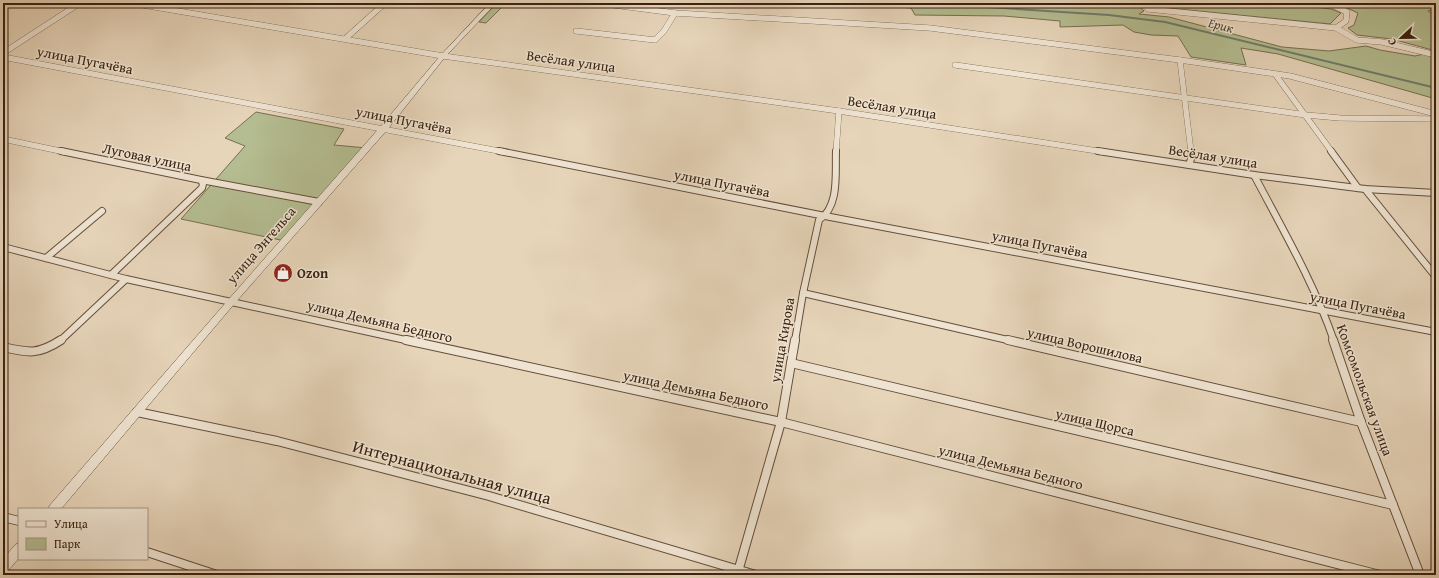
<svg xmlns="http://www.w3.org/2000/svg" width="1439" height="578" font-family="'Gentium Book Plus',serif">
<style>
.green{fill:#b4bd91;stroke:#776f50}
.lines{fill:none;stroke-linecap:round;stroke-linejoin:round}
.stream{stroke:#727c6c;stroke-width:2}
.minor-far2-casing{stroke:#654e3a;stroke-width:6}
.minor-far1-casing{stroke:#654e3a;stroke-width:8}
.minor-casing{stroke:#654e3a;stroke-width:10}
.tertiary-casing{stroke:#654e3a;stroke-width:1}
.minor-far2{stroke:#efe4d2;stroke-width:5.5}
.minor-far1{stroke:#efe4d2;stroke-width:6}
.minor{stroke:#efe4d2;stroke-width:8}
.tertiary{fill:#efe4d2;fill-rule:evenodd}
.labels{text-anchor:middle;stroke-width:3;stroke-linejoin:round;paint-order:stroke}
.far-water-label{font-size:13px;font-style:italic;fill:#524736;stroke:#efe4d2}
.street-label{font-size:14px;fill:#3a2110;stroke:#efe4d2}
.poi-label{font-size:14px;font-weight:bold;fill:#3a2110;stroke:#efe4d2;text-anchor:start}
.near-street-label{font-size:17px;fill:#3a2110;stroke:#efe4d2}
</style>
<rect width="100%" height="100%" fill="#e7d5ba"/>
<filter id="stains"><feTurbulence type="fractalNoise" baseFrequency=".005" numOctaves="4"/><feColorMatrix values="0 0 0 0 .2 0 0 0 0 .09 0 0 0 0 .02 0 0 0 .5 -.17"/></filter>
<radialGradient id="worn" r=".72"><stop offset=".6" stop-color="#630" stop-opacity="0"/><stop offset="1" stop-color="#630" stop-opacity=".3"/></radialGradient>
<!-- green -->
<g class="green">
<path d="M497 3H525L522 7 505 4 486 23 479 22Z"/>
<path d="M841 3H1135L1144 11 1139 14 1169 17 1282 47 1329 51 1366 46 1380 50 1415 56 1424 54 1436 58V99L1278 54 1241 48 1246 65 1191 57 1178 36 1151 35 1134 32 1123 25 1060 27V21L1004 16 915 15 911 8Z"/>
<path d="M1148 3H1280L1331 9 1341 13 1330 24 1158 7Z"/>
<path d="M1336 3H1436V9L1428 11 1436 17V51L1392 39 1357 35 1348 28 1354 25 1358 13Z"/>
<path d="M256 112 344 129 334 145 367 148 285 241 181 219 245 146 225 138Z"/>
</g>
<g class="lines">
<!-- stream -->
<path class="stream" d="M926 3 1109 15 1165 22 1436 88"/>
<!-- minor-far2 casing -->
<g class="minor-far2-casing">
<g id="minor-far2">
<path d="M131 3 443 56 839 111 1104 152"/>
<path d="M598 3 675 13 930 28 1180 60"/>
<path d="M1142 3 1148 9 1336 28 1357 40 1382 42 1436 55"/>
<path d="M1308 3 1332 5 1347 12 1346 21 1336 28"/>
<path d="M576 31 655 40 664 31 675 13"/>
<path d="M346 38 385 3"/>
<path d="M3 53 80 3"/>
<path d="M3 57 504 152"/>
<path d="M955 65 1306 115 1340 118 1436 119"/>
<path d="M1275 74 1332 152"/>
<path d="M3 139 65 152"/>
<path d="M836 152 839 111"/>
<path d="M1191 152 1180 60 1290 76 1436 114"/>
</g>
</g>
<!-- minor-far1 casing -->
<g class="minor-far1-casing">
<g id="minor-far1">
<path d="M61 151 201 180 203 184 202 188 111 275"/>
<path d="M499 151 825 216 1436 332"/>
<path d="M1098 151 1254 175 1365 189 1436 193"/>
<path d="M1331 151 1358 188"/>
<path d="M1189 165 1192 156 1191 151"/>
<path d="M1254 175C1283 230 1314 283 1334 341"/>
<path d="M201 180 319 202"/>
<path d="M1365 189 1436 277"/>
<path d="M3 247 126 279 410 341"/>
<path d="M46 258 102 211"/>
<path d="M803 293 1012 341"/>
<path d="M60 341 126 279"/>
<path d="M795 341 803 293 819 220C840 206 835 173 836 151"/>
</g>
</g>
<!-- minor casing -->
<g class="minor-casing">
<g id="minor">
<path d="M406 340 781 422 1380 575"/>
<path d="M1008 340 1361 422"/>
<path d="M1333 340 1361 422 1420 575"/>
<path d="M3 347C29 353 38 355 61 340"/>
<path d="M791 363 1393 505"/>
<path d="M137 412 277 441 489 496 756 575"/>
<path d="M3 517 19 521"/>
<path d="M147 552 217 575"/>
<path d="M737 575 781 422 795 340"/>
</g>
</g>
<!-- tertiary casing -->
<g class="tertiary-casing">
<g id="tertiary">
<path d="M490 3H496L445 57 387 130 235 303 61 509H48L50 505 229 299 381 126 441 55Z"/>
<path d="M19 543V558L7 572 3 574V559L15 545Z"/>
</g>
</g>
<!-- minor-far2 -->
<use href="#minor-far2" class="minor-far2"/>
<!-- minor-far1 -->
<use href="#minor-far1" class="minor-far1"/>
<!-- minor -->
<use href="#minor" class="minor"/>
<!-- tertiary -->
<use href="#tertiary" class="tertiary"/>
</g>
<!-- icons -->
<defs>
<g id="shop-disc" transform="scale(1)"><circle r="9.5" fill="#8f2418" stroke="#efe4d2"/><path d="M-5-2.5h2.3a2.7 3.5 0 0 1 5.4 0H5L5.5 6h-11ZM-1.5-2.5h3a1.5 2.3 0 0 0-3 0Z" fill="#fff"/></g>
</defs>
<g fill-rule="evenodd">
<use href="#shop-disc" x="283" y="273"/>
</g>
<g class="labels">
<!-- far-water labels -->
<g class="far-water-label">
<text transform="translate(1221 25) rotate(14)" y="5">Ерик</text>
</g>
<!-- street labels -->
<g class="street-label">
<text transform="translate(85 60) rotate(11)" y="5">улица Пугачёва</text>
<text transform="translate(571 61) rotate(8)" y="5">Весёлая улица</text>
<text transform="translate(892 107) rotate(9)" y="5">Весёлая улица</text>
<text transform="translate(404 120) rotate(11)" y="5">улица Пугачёва</text>
<text transform="translate(1213 156) rotate(9)" y="5">Весёлая улица</text>
<text transform="translate(147 157) rotate(12)" y="5">Луговая улица</text>
<text transform="translate(722 183) rotate(11)" y="5">улица Пугачёва</text>
<text transform="translate(1040 244) rotate(11)" y="5">улица Пугачёва</text>
<text transform="translate(261 245) rotate(-49)" y="5">улица Энгельса</text>
<text transform="translate(1358 305) rotate(11)" y="5">улица Пугачёва</text>
<text transform="translate(380 321) rotate(13)" y="5">улица Демьяна Бедного</text>
<text transform="translate(782 340) rotate(-80)" y="5">улица Кирова</text>
<text transform="translate(1085 345) rotate(13)" y="5">улица Ворошилова</text>
<text transform="translate(696 390) rotate(12)" y="5">улица Демьяна Бедного</text>
<text transform="translate(1365 390) rotate(70)" y="5">Комсомольская улица</text>
<text transform="translate(1095 422) rotate(13)" y="5">улица Щорса</text>
<text transform="translate(1011 467) rotate(14)" y="5">улица Демьяна Бедного</text>
</g>
<!-- poi labels -->
<g class="poi-label">
<text x="297" y="278">Ozon</text>
</g>
<!-- near-street labels -->
<g class="near-street-label">
<text transform="translate(452 472) rotate(15)" y="6">Интернациональная улица</text>
</g>
</g>
<!-- margin -->
<rect width="1439" height="578" fill="none" stroke="#e7d5ba" stroke-width="16"/>
<rect x="4" y="4" width="1431" height="570" fill="none" stroke="#3a2110" stroke-width="2"/>
<rect x="8" y="8" width="1423" height="562" fill="none" stroke="#3a2110"/>
<!-- legend -->
<rect x="18" y="508" width="130" height="52" fill="#efe4d2" stroke="#a79684"/>
<rect x="26" y="521" width="20" height="6" fill="#efe4d2" stroke="#a79684"/>
<text x="54" y="528" font-size="12" fill="#3a2110">Улица</text>
<rect x="26" y="538" width="20" height="12" fill="#b4bd91" stroke="#a79684"/>
<text x="54" y="548" font-size="12" fill="#3a2110">Парк</text>
<!-- north arrow -->
<g transform="translate(1401 38) rotate(248)" stroke="#efe4d2" stroke-width="3" paint-order="stroke">
<path d="M0-3L7 15L0 10L-7 15Z" fill="#3a2110"/>
<text y="-6" font-size="11" font-weight="bold" text-anchor="middle" fill="#3a2110">С</text>
</g>
<rect width="100%" height="100%" filter="url(#stains)"/>
<rect width="100%" height="100%" fill="url(#worn)"/>
</svg>
